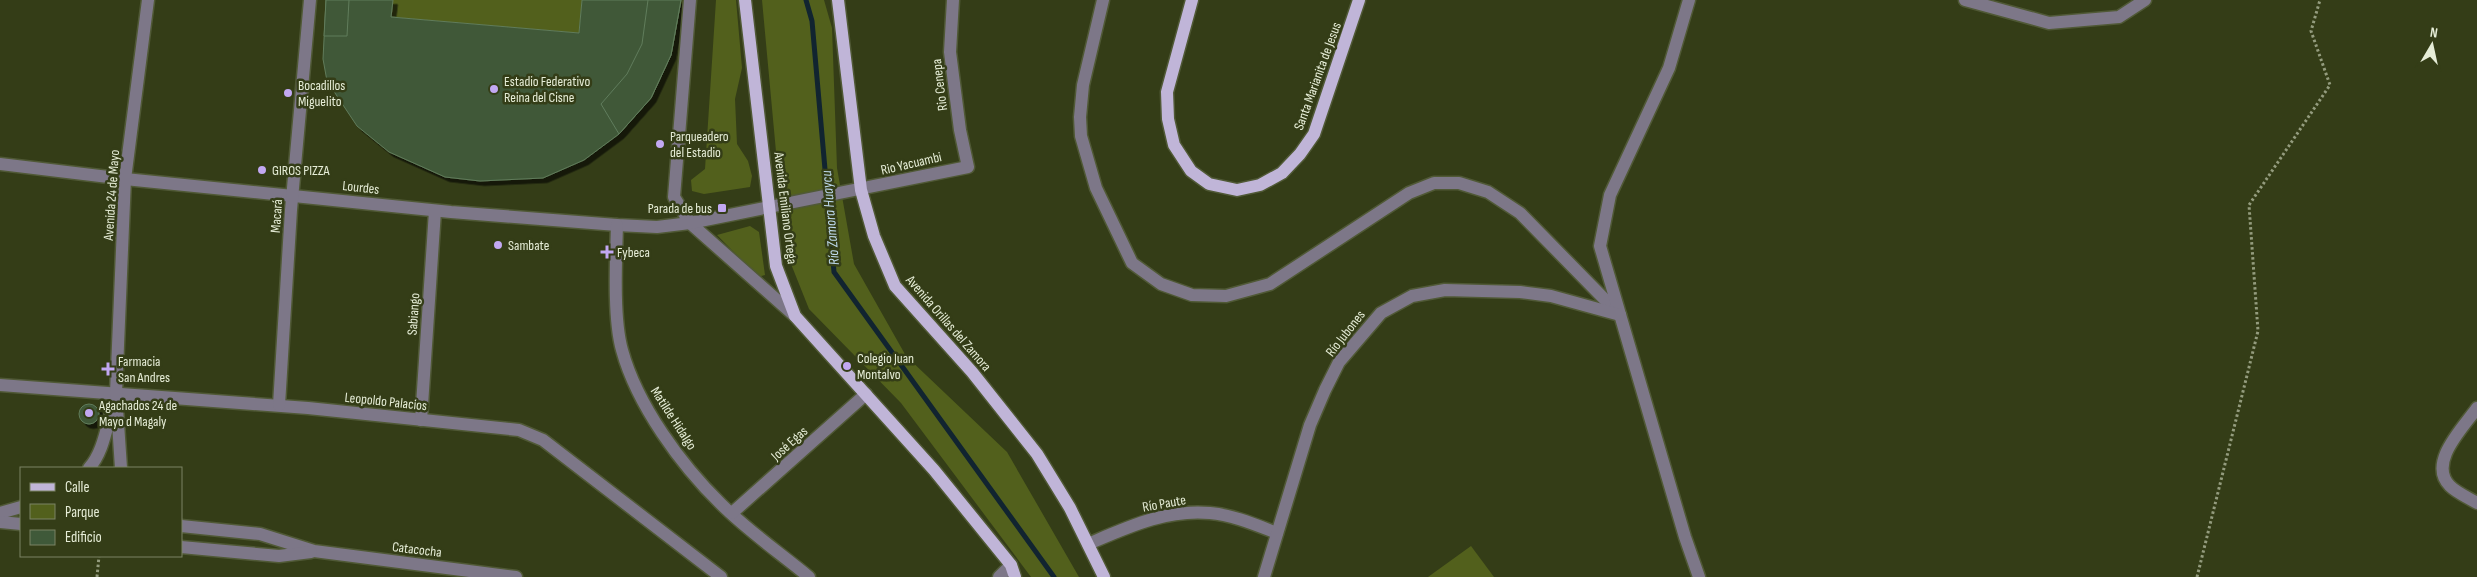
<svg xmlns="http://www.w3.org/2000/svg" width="2477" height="577" font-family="'Sofia Sans Condensed',sans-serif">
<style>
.green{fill:#52601c}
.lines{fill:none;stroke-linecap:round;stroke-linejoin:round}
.stream{stroke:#112430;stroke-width:5}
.building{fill:#3f5939;stroke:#617c5b;filter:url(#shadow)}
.minor-casing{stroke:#505936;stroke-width:15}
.major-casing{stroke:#505936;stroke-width:15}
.path{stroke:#949c7e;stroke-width:3;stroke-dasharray:2.5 2.5;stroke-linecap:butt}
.minor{stroke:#7d7788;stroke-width:12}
.major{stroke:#c0b5d8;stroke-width:12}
.poi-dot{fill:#c2a8f2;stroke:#343d17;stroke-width:2}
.labels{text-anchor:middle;stroke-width:5;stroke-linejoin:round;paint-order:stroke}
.street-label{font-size:14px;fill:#e6edd7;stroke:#343d17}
.poi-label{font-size:14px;fill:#e6edd7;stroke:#343d17;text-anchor:start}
.water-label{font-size:15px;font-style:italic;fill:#bfdaed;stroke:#343d17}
</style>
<defs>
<filter id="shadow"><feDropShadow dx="4.5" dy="4.5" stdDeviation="0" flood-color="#0009"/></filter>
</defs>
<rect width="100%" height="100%" fill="#343d17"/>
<!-- green -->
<g class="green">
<path d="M393 0H582L579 33 391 17Z"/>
<path d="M716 0H736L742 68 735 99 737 144 748 161 752 176 750 187 704 194 692 191 691 180 705 169Z"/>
<path d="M762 0H824L832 28 837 168 854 264 906 356 1007 452 1079 577H1031L901 403 809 309 785 249Z"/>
<path d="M750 226 759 232 765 275 758 277 717 235Z"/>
<path d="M1471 546 1494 577H1428Z"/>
</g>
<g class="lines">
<!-- stream -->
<path class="stream" d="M806 0 812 21 834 272 1054 577"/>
</g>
<!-- building -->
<g class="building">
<path d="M326 0H393L391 17 579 33 582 0H681L671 55 651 98 619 134 584 160 543 178 480 181 445 177 389 152 357 126 327 81 323 59Z"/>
<path d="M326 0H349L347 36H324Z"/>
<path d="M648 0H681L671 55 651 98 619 134 601 104 627 74 642 44Z"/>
<circle cx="89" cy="414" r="10"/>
</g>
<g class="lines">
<!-- minor casing -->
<g class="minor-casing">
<g id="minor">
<path d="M690 0 674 197 690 223 795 316"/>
<path d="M1103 0 1083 85 1080 117 1081 136 1096 188 1132 263 1161 284 1192 295 1226 296 1270 284 1409 193 1434 183H1459L1488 192 1520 213 1620 315"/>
<path d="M1689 0 1669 68 1610 195 1600 246 1685 537 1699 577"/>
<path d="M1965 0 2049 23 2119 17 2145 0"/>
<path d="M0 164 125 179 451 212 617 225 657 227 690 223 968 167 960 130 950 52 953 0"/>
<path d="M617 225C616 260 613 318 622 350 637 405 681 465 721 504 748 531 780 553 809 577"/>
<path d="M0 385 308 408 519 430 543 440 721 577"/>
<path d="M279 405 291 210 310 0"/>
<path d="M2477 408C2463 428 2427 463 2450 486 2457 493 2469 498 2477 503"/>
<path d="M421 420 435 211"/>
<path d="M89 468C104 452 107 423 114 403"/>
<path d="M121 468 116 393 125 179 148 0"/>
<path d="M0 513 21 507"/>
<path d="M732 513 866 394"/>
<path d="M0 522 21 524"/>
<path d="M181 526 260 534 314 551 516 577"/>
<path d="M1088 544C1128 527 1166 509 1210 513 1233 515 1256 525 1277 533"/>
<path d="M181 547 279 556 311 552"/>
<path d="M999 577 1011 565"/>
<path d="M1264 577 1310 425 1325 390 1339 362 1381 313 1412 296 1445 290 1520 292 1551 296 1620 315"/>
</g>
</g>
<!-- major casing -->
<g class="major-casing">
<g id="major">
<path d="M745 0 776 266 795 316 934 470 1011 565 1015 577"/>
<path d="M838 0 861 190 874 236 895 286 972 372 1037 454 1070 508 1104 577"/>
<path d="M1192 0 1167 92 1168 119 1174 145 1191 171 1209 184 1237 190 1260 185 1282 173 1300 154 1314 134 1359 0"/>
</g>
</g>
<!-- path -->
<g class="path">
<path d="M97 577 99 556"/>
<path d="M2197 577 2258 331 2249 205 2330 85 2311 31 2320 0"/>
</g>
<!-- minor -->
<use href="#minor" class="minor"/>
<!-- major -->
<use href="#major" class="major"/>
</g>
<!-- markers -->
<g class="poi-dot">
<circle cx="494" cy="89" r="5"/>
<circle cx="288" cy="93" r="5"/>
<circle cx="660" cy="144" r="5"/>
<circle cx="262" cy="170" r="5"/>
<rect x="717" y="203" width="10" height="10" rx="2.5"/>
<circle cx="498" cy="245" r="5"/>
<path d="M604.5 244.5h5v5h5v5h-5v5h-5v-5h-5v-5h5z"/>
<circle cx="847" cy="366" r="5"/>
<path d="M105.5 361.5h5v5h5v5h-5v5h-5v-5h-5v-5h5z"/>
<circle cx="89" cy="413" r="5"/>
</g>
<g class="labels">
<!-- street labels -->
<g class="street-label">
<text transform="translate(1317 76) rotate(-70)" y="5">Santa Marianita de Jesus</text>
<text transform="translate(939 85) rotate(-97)" y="5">Rio Cenepa</text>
<text transform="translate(911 163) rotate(-13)" y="5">Rio Yacuambi</text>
<text transform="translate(361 187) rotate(6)" y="5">Lourdes</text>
<text transform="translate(111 195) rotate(-86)" y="5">Avenida 24 de Mayo</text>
<text transform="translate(786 208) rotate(83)" y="5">Avenida Emiliano Ortega</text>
<text transform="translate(276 216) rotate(-86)" y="5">Macará</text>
<text transform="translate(413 314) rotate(-86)" y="5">Sabiango</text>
<text transform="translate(949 323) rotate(49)" y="5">Avenida Orillas del Zamora</text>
<text transform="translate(1345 333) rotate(-52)" y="5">Río Jubones</text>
<text transform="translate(386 401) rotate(6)" y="5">Leopoldo Palacios</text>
<text transform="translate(674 418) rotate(57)" y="5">Matilde Hidalgo</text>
<text transform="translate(789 443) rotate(-42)" y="5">José Egas</text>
<text transform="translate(1164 503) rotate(-10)" y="5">Río Paute</text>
<text transform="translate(417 549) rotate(7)" y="5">Catacocha</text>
</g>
<!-- poi labels -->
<g class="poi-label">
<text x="504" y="86">Estadio Federativo<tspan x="504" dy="16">Reina del Cisne</tspan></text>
<text x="298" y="90">Bocadillos<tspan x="298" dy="16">Miguelito</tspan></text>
<text x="670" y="141">Parqueadero<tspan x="670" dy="16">del Estadio</tspan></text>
<text x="272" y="175">GIROS PIZZA</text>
<text x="712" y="213" text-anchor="end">Parada de bus</text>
<text x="508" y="250">Sambate</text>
<text x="617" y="257">Fybeca</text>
<text x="857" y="363">Colegio Juan<tspan x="857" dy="16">Montalvo</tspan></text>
<text x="118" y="366">Farmacia<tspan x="118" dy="16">San Andres</tspan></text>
<text x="99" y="410">Agachados 24 de<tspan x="99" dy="16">Mayo d Magaly</tspan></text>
</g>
<!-- water labels -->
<g class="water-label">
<text transform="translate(830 218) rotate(-95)" y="5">Río Zamora Huaycu</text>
</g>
</g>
<!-- legend -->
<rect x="20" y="467" width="162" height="90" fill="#343d17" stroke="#7b8364"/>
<rect x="30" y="483" width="25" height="8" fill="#c0b5d8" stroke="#7b8364"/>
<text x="65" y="492" font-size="15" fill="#e6edd7">Calle</text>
<rect x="30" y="504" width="25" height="15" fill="#52601c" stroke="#7b8364"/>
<text x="65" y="517" font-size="15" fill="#e6edd7">Parque</text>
<rect x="30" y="530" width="25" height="15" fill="#3f5939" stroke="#7b8364"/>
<text x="65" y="542" font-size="15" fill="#e6edd7">Edificio</text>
<!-- north arrow -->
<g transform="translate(2432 45) rotate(9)" stroke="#343d17" stroke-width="4" paint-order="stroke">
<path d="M0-4L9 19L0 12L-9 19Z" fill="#e6edd7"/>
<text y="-8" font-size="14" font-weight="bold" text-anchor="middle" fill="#e6edd7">N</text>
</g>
</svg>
